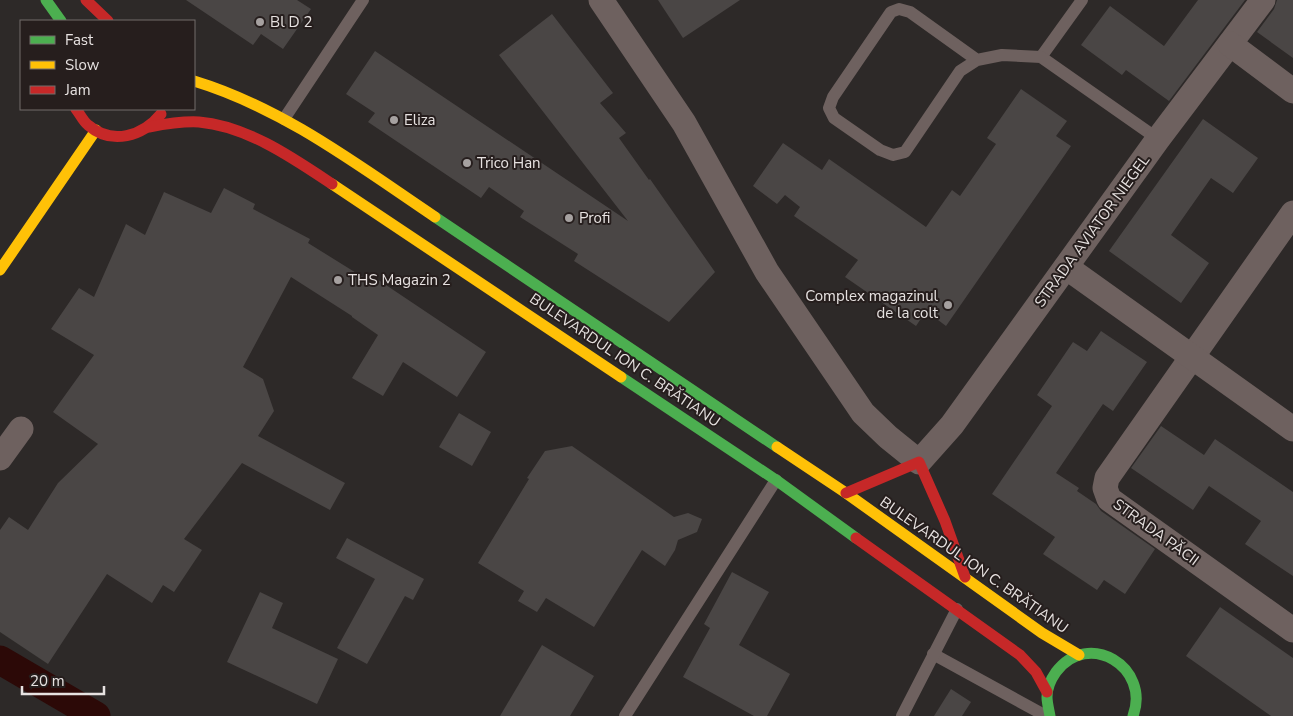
<svg xmlns="http://www.w3.org/2000/svg" width="1293" height="716" font-family="'Nunito Sans',sans-serif">
<style>
.lines{fill:none;stroke-linecap:round;stroke-linejoin:round}
.canal{stroke:#2c0907;stroke-width:29}
.building{fill:#4a4645}
.lane{stroke:#6e615f;stroke-width:12}
.street{stroke:#6e615f;stroke-width:25}
.fast{stroke:#4caf50;stroke-width:11}
.slow{stroke:#ffc107;stroke-width:11}
.jam{stroke:#c62828;stroke-width:11}
.poi-dot{fill:#a6a1a0;stroke:#261e1d;stroke-width:2}
.labels{text-anchor:middle;stroke-width:4;stroke-linejoin:round;paint-order:stroke}
.poi-label{font-size:15px;fill:#e7e2e1;stroke:#261e1d;text-anchor:start}
.street-label{font-size:15px;fill:#e7e2e1;stroke:#261e1d}
</style>
<rect width="100%" height="100%" fill="#2d2928"/>
<g class="lines">
<!-- canal -->
<path class="canal" d="M0 660 96 716"/>
</g>
<!-- building -->
<g class="building">
<path d="M186 0H297L311 9 283 49 261 34 253 45Z"/>
<path d="M658 0H740L683 38Z"/>
<path d="M1198 0H1245L1169 101 1126 70 1122 75 1081 45 1110 6 1164 46Z"/>
<path d="M1277 0H1293V58L1257 32 1274 9Z"/>
<path d="M552 14 613 93 600 103 626 133 619 138 649 180 650 179 715 272 669 322 574 261 578 254 520 217 524 211 489 187 481 198 368 122 375 113 346 94 375 51 628 221 499 55Z"/>
<path d="M1021 89 1067 121 1056 136 1071 146 946 326 926 311 916 326 845 277 858 260 794 216 800 207 785 195 777 204 753 186 783 143 822 170 829 159 926 227 952 190 960 196 996 144 987 138Z"/>
<path d="M1203 119 1258 158 1233 193 1211 178 1171 235 1209 263 1181 303 1109 251Z"/>
<path d="M224 188 255 204 253 209 310 239 308 243 374 284 377 279 486 352 457 397 403 362 383 396 352 378 378 335 352 317V316L291 277 243 367 263 379 274 411 258 436 345 483 330 510 242 463 184 539 202 550 174 592 163 585 152 603 107 574 48 664 0 632V530L9 517 28 530 58 483 98 444 53 412 94 355 51 329 79 288 94 297 126 224 145 235 164 192 211 213Z"/>
<path d="M1101 331 1147 362 1113 411 1103 404 1056 473 1079 488 1077 491 1096 504 1101 511 1155 549 1125 594 1104 580 1097 590 1043 554 1055 537 992 494 1052 406 1037 395 1073 342 1087 351Z"/>
<path d="M459 413 491 432 472 466 439 447Z"/>
<path d="M1161 426 1204 455 1215 439 1293 492V576L1245 544 1261 521 1209 486 1193 510 1131 468Z"/>
<path d="M572 446 674 517 688 513 702 519 697 532 678 540 675 550 665 566 642 550 594 627 546 598 537 612 518 601 524 591 478 563 529 479 527 478 545 451Z"/>
<path d="M347 538 424 579 413 600 405 596 367 664 337 648 375 579 336 558Z"/>
<path d="M732 572 769 592 739 645 790 674 767 716H754L683 677 710 628 704 624Z"/>
<path d="M260 592 283 603 272 628 338 659 317 704 227 662Z"/>
<path d="M1220 607 1293 658V716H1271L1186 656Z"/>
<path d="M542 645 594 676 570 716H500Z"/>
<path d="M951 689 971 702 962 716H934Z"/>
</g>
<g class="lines">
<!-- lane -->
<g class="lane">
<path d="M1041 57 1082 0"/>
<path d="M977 60 910 12 899 9 891 12 833 97 829 108 834 118 880 150 893 155 905 152 960 71 977 60 1002 55 1041 57 1158 139"/>
<path d="M284 119 363 0"/>
<path d="M933 654 1046 716"/>
<path d="M625 716 776 480"/>
<path d="M902 716 957 609"/>
</g>
<!-- street -->
<g class="street">
<path d="M601 0 684 123 767 272 863 413 888 437 919 462 952 425 1158 139 1263 0"/>
<path d="M1230 44 1293 91"/>
<path d="M1293 213 1107 478 1105 488 1109 499 1293 630"/>
<path d="M1066 267 1293 429"/>
<path d="M0 458 21 429"/>
</g>
<!-- fast -->
<g class="fast">
<path d="M46 0 61 21"/>
<path d="M435 217 777 447"/>
<path d="M621 377 776 480 856 538"/>
<path d="M1050 716C1049 710 1047 703 1047 697 1047 688 1051 679 1056 672 1088 629 1151 667 1133 716"/>
</g>
<!-- slow -->
<g class="slow">
<path d="M194 81C283 108 359 166 435 217"/>
<path d="M332 184 621 377"/>
<path d="M0 270 96 130"/>
<path d="M777 447 846 493 1042 633 1079 655"/>
</g>
<!-- jam -->
<g class="jam">
<path d="M86 0 108 21"/>
<path d="M76 109C80 114 83 121 88 125 112 146 143 136 161 114"/>
<path d="M149 127C165 124 182 121 199 122 247 126 293 158 332 184"/>
<path d="M846 493 919 462 945 521 965 577"/>
<path d="M856 538 1020 655 1036 672 1047 692"/>
</g>
</g>
<!-- markers -->
<g class="poi-dot">
<circle cx="260" cy="22" r="5"/>
<circle cx="394" cy="120" r="5"/>
<circle cx="467" cy="163" r="5"/>
<circle cx="569" cy="218" r="5"/>
<circle cx="338" cy="280" r="5"/>
<circle cx="948" cy="305" r="5"/>
</g>
<g class="labels">
<!-- poi labels -->
<g class="poi-label">
<text x="270" y="27">Bl D 2</text>
<text x="404" y="125">Eliza</text>
<text x="477" y="168">Trico Han</text>
<text x="579" y="223">Profi</text>
<text x="348" y="285">THS Magazin 2</text>
<text x="938" y="301" text-anchor="end">Complex magazinul<tspan x="938" dy="17">de la colt</tspan></text>
</g>
<!-- street labels -->
<g class="street-label">
<text transform="translate(1092 231) rotate(-54)" y="5">STRADA AVIATOR NIEGEL</text>
<text transform="translate(625 360) rotate(34)" y="5">BULEVARDUL ION C. BRĂTIANU</text>
<text transform="translate(1156 532) rotate(36)" y="5">STRADA PĂCII</text>
<text transform="translate(974 565) rotate(35)" y="5">BULEVARDUL ION C. BRĂTIANU</text>
</g>
</g>
<!-- legend -->
<rect x="20" y="20" width="175" height="90" fill="#261e1d" stroke="#736c6b"/>
<rect x="30" y="36" width="25" height="8" fill="#4caf50" stroke="#736c6b"/>
<text x="65" y="45" font-size="15" fill="#e7e2e1">Fast</text>
<rect x="30" y="61" width="25" height="8" fill="#ffc107" stroke="#736c6b"/>
<text x="65" y="70" font-size="15" fill="#e7e2e1">Slow</text>
<rect x="30" y="86" width="25" height="8" fill="#c62828" stroke="#736c6b"/>
<text x="65" y="95" font-size="15" fill="#e7e2e1">Jam</text>
<!-- scale -->
<path d="M22 686v8h82v-8" fill="none" stroke="#e7e2e1" stroke-width="2.5"/>
<text x="30" y="686" font-size="15" fill="#e7e2e1" stroke="#261e1d" stroke-width="4" paint-order="stroke">20 m</text>
</svg>
